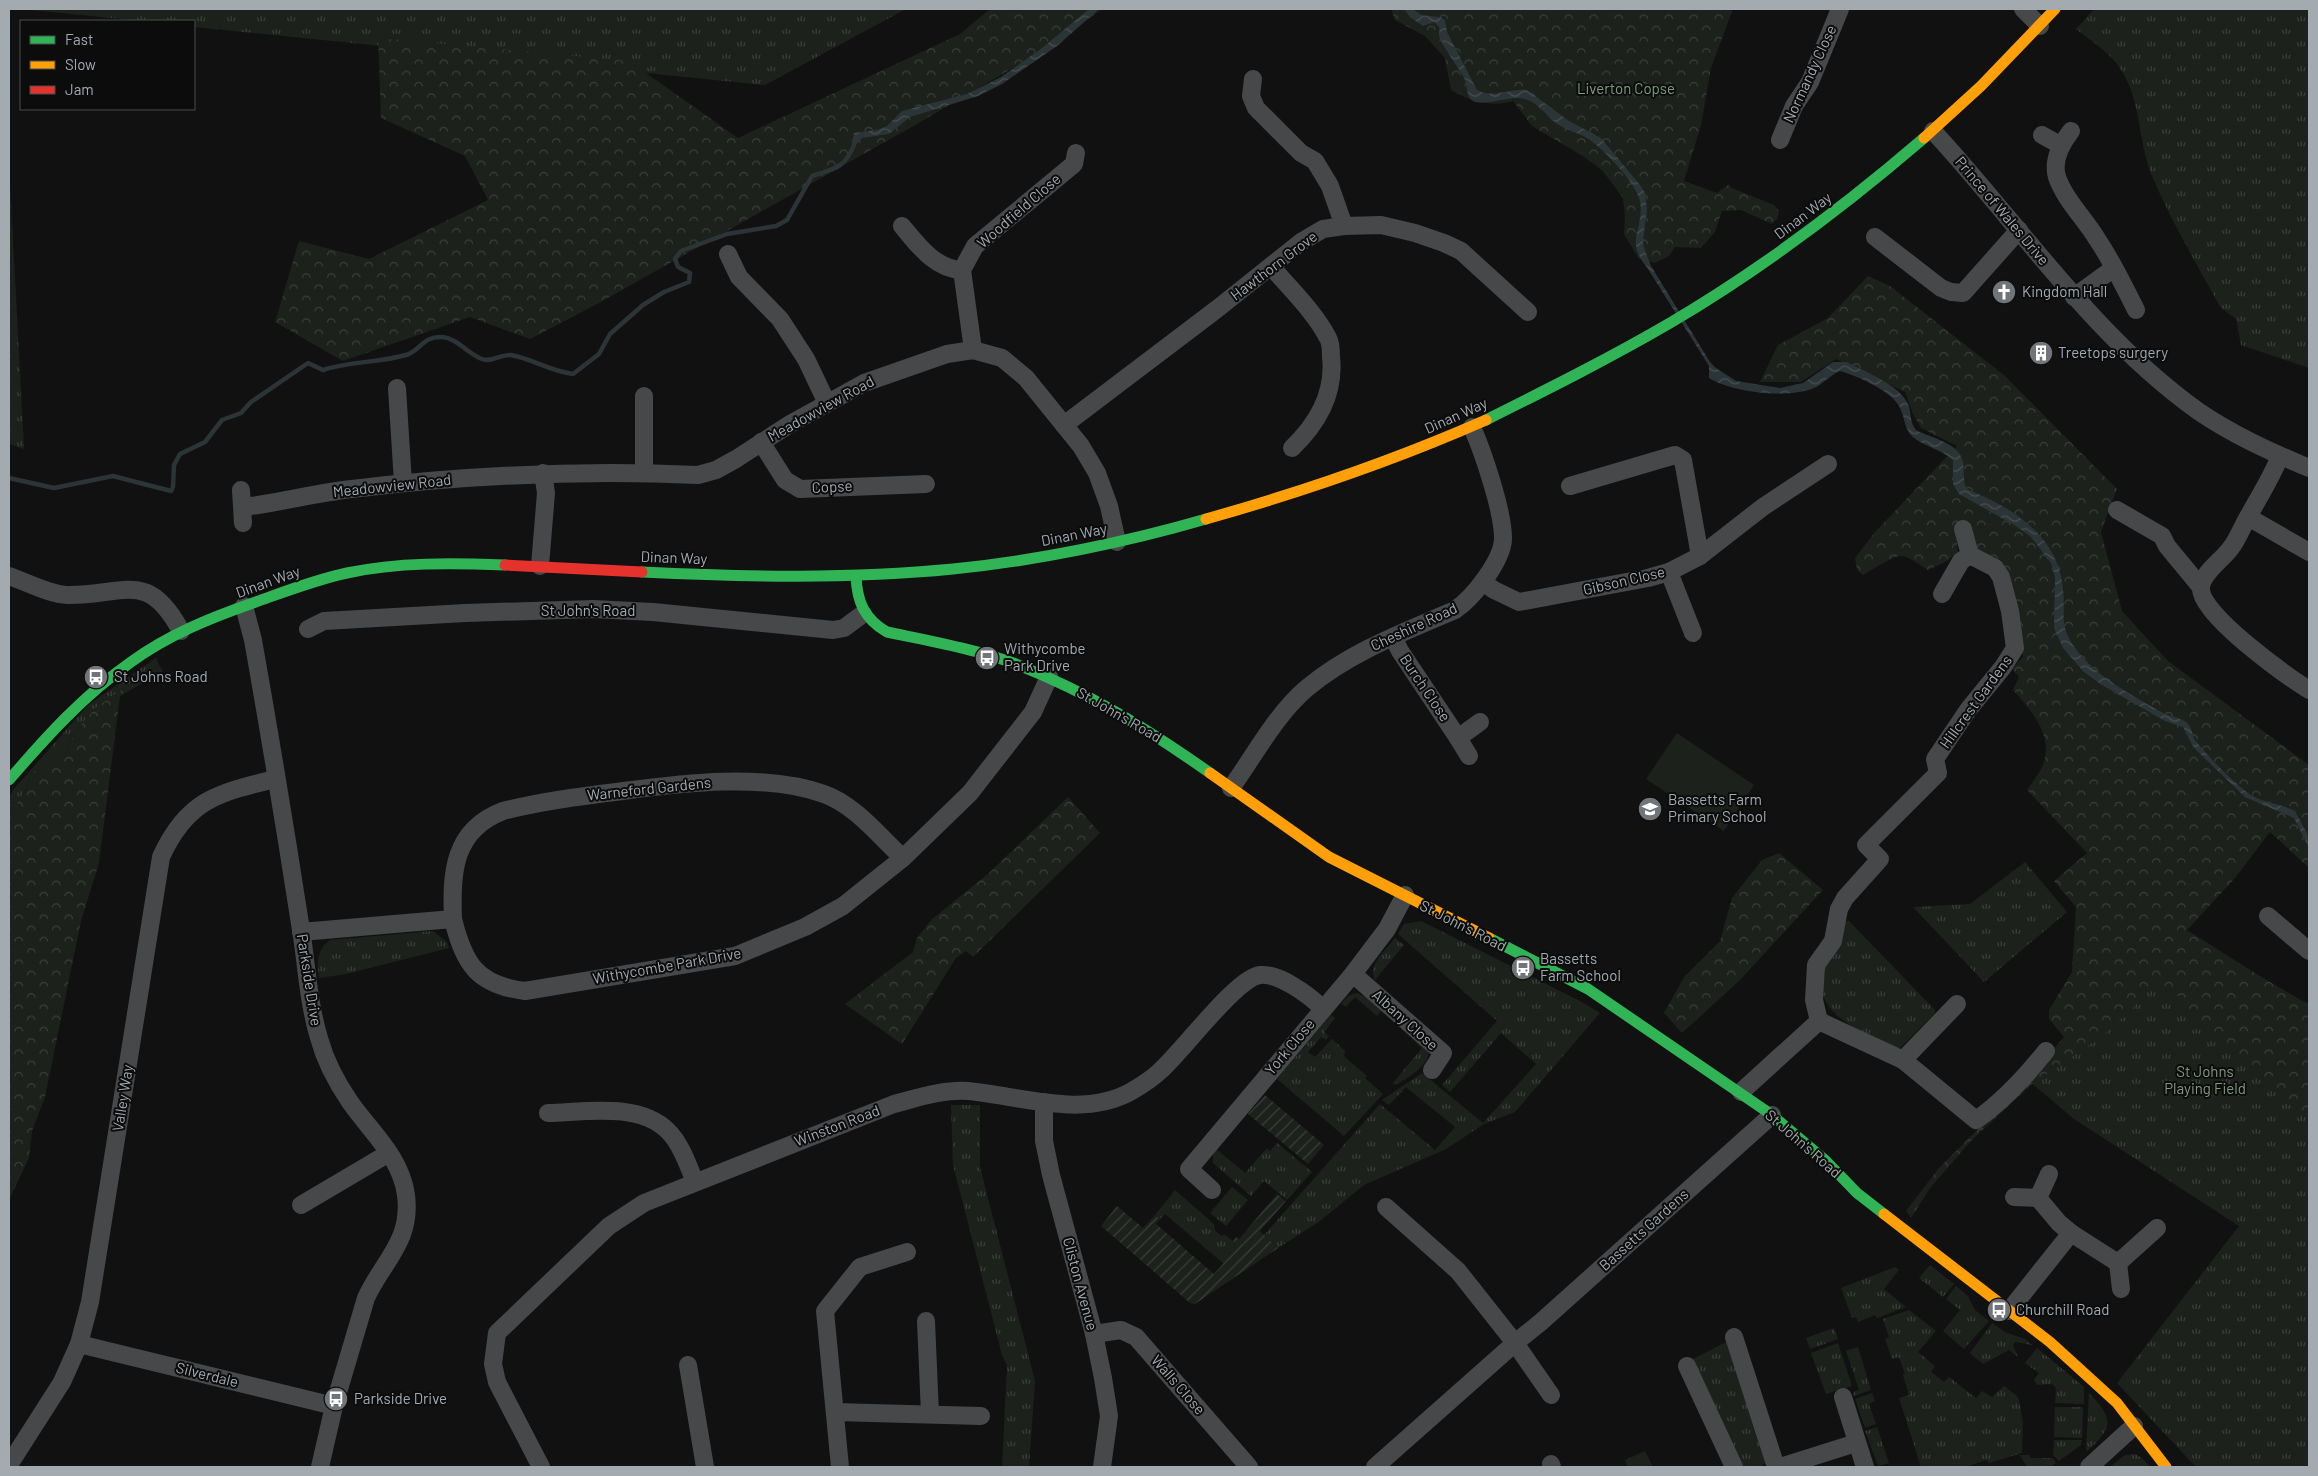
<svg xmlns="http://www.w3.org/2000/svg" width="2318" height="1476" font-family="Barlow,sans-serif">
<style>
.grass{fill:url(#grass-tufts)}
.forest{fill:url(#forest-crowns)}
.garden{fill:url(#garden-furrows)}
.pitch{fill:#1c211c}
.water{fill:url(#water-waves)}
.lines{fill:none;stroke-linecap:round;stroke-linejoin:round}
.stream{stroke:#2b3437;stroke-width:4.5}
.street{stroke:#46484a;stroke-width:18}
.fast{stroke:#30b455;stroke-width:11}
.slow{stroke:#ff9f0a;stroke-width:11}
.jam{stroke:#e5322d;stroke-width:11}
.labels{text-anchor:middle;stroke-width:4;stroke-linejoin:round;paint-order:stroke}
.street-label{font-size:15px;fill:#a3abb1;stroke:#0c0c0d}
.park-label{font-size:15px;fill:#809b7c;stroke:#0c0c0d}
.poi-label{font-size:15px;fill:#a3abb1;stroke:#0c0c0d;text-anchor:start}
</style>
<defs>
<pattern id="grass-tufts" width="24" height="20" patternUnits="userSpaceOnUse" patternTransform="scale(1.25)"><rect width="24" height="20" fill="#1c211c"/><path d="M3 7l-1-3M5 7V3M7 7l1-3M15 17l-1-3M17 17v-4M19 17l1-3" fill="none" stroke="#3a3f3b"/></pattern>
<pattern id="forest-crowns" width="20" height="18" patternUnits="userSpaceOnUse" patternTransform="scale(1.25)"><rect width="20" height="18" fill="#1c211c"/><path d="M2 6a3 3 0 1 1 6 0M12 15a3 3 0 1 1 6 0" fill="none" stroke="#3a3f3b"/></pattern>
<pattern id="garden-furrows" width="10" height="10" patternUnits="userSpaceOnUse" patternTransform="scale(1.25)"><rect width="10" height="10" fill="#1c211c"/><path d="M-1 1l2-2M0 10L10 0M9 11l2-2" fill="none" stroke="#3a3f3b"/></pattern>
<pattern id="water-waves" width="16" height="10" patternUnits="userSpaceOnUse" patternTransform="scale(1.25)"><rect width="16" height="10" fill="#2b3437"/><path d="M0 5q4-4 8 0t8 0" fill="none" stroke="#474f52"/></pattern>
</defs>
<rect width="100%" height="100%" fill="#111112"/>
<!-- grass -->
<g class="grass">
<path d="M21 9H906L765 85 194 27V21H142Z"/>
<path d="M2094 9H2309V368L2241 345 2236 319 2221 308C2197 265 2171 221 2152 176 2137 140 2142 96 2117 64 2106 50 2090 40 2076 29Z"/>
<path d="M9 164 24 449 9 444Z"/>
<path d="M156 658 159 665 99 705 88 716 75 733 65 753 43 764 31 774 25 790 9 817V797L13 790 88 705Z"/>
<path d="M2025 862 2067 912 1984 982 1913 907 1970 904Z"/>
<path d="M1421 921 1580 1001 1600 1013 1515 1112 1484 1124 1446 1149 1364 1185 1320 1221 1278 1248 1264 1235 1380 1104 1435 1150 1455 1127 1406 1087 1389 1105 1382 1100 1422 1073 1483 1123 1536 1064 1501 1033 1450 1092 1442 1085 1497 1021 1398 934 1404 924Z"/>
<path d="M1845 921H1849L1935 1010V1013L1900 1048H1893C1854 1027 1803 1011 1827 955 1832 944 1839 933 1845 921Z"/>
<path d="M433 931 447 942 449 948 346 974 319 978C317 962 316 951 330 940Z"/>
<path d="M2160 935 2309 1017V1467H2196L2117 1383 2239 1226 2074 1119 2028 1080Z"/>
<path d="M1395 938 1404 945 1375 980C1367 965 1387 949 1395 938Z"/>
<path d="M1357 993 1363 996 1367 994 1391 1014 1389 1017 1381 1011 1377 1016 1355 997 1346 1007 1341 1004 1348 996Z"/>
<path d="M1331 1015 1335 1018 1324 1032 1329 1036 1326 1040 1321 1037 1308 1052 1315 1057 1332 1039 1345 1051 1344 1056 1367 1076 1365 1078 1383 1094 1344 1136 1277 1079Z"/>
<path d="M1395 1017 1429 1052C1427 1068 1408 1077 1396 1085L1393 1083 1422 1048 1392 1020Z"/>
<path d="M951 1105H980V1167L1035 1381 1029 1467H1002L1007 1365 1002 1355 953 1165Z"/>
<path d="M1277 1143 1312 1172 1287 1200 1264 1181 1251 1196 1213 1163V1153L1216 1149 1245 1173 1267 1148 1270 1151Z"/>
<path d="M1232 1187 1248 1200 1226 1226 1210 1213Z"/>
<path d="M1175 1190 1214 1224 1215 1231 1222 1236 1224 1234 1239 1246 1224 1264 1165 1214 1160 1219 1155 1215Z"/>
<path d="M1930 1265 1954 1284 1943 1297 1919 1278Z"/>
<path d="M1895 1267 1899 1270 1884 1289 1906 1307 1877 1318 1875 1315 1858 1322 1856 1317 1852 1318 1841 1288Z"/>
<path d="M1956 1286 1968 1296 1975 1310 1989 1321 1964 1349 1943 1331 1960 1310 1946 1299Z"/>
<path d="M1909 1310 1936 1331 1918 1352 1935 1366 1931 1372 1944 1382 1949 1377 1976 1398 1982 1391 1992 1397 2004 1386 2017 1396 2019 1400 2023 1422 2022 1453 1989 1463 1986 1460 1966 1467H1921L1899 1398 1909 1395 1903 1375 1905 1374 1899 1357 1892 1359 1885 1339 1889 1337 1883 1319Z"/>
<path d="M1992 1323 2005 1332 2025 1339 2032 1345 2015 1342 2013 1345 2018 1357 2009 1350 1983 1364 1970 1353Z"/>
<path d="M1834 1328 1838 1339 1810 1349 1806 1338Z"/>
<path d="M1728 1341 1767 1461 1761 1467H1739L1689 1361Z"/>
<path d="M1838 1343 1852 1386 1826 1394 1811 1353Z"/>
<path d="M1858 1347 1871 1390 1854 1396 1853 1392 1859 1390 1846 1351Z"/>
<path d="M2037 1348 2084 1387V1404L2055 1403 2056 1388 2052 1384 2037 1385 2034 1380 2039 1373 2025 1363Z"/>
<path d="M1872 1393 1875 1401 1869 1404 1876 1424 1865 1428 1855 1399Z"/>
<path d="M2089 1393C2115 1420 2113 1428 2086 1452Z"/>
<path d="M2055 1407H2083L2082 1438 2054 1437Z"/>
<path d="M1877 1427 1889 1463 1878 1466 1865 1431Z"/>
<path d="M2054 1440H2082L2081 1445 2059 1461 2053 1455Z"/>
<path d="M1645 1451 1653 1467H1628L1625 1460Z"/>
<path d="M2135 1454 2142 1458 2150 1467H2110L2125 1455Z"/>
<path d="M2020 1455H2030V1458H2053L2056 1463 2050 1467H2027Z"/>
</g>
<!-- forest -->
<g class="forest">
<path d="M990 9H1102L1054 44 917 124 599 303 530 339 470 317 343 361 275 322 299 241 369 259 488 200 465 156 381 118 378 38 629 61 738 138 960 34Z"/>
<path d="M1391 9H1733L1711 68 1701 125 1684 181 1717 193 1728 185 1732 188 1774 205 1779 211 1777 219 1772 224 1741 210 1722 211 1715 232 1701 248 1675 247 1669 256 1655 263 1639 259 1624 234 1625 215 1623 198 1609 179 1602 170 1581 155 1532 126 1513 101C1489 107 1472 102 1451 90L1445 58 1425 36 1395 20Z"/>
<path d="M1868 276 1890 286 2005 376 2117 489 2101 532 2122 611 2168 661 2309 765V868L2270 832 2235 878 2187 930C2227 955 2267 982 2309 1004V1113L2298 1111 2194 1016 2177 995 2159 982 2150 987 2143 998 2105 1034 2032 1084 1971 1141 1930 1188 1911 1218 1906 1211 1939 1168 2028 1079 2064 1037 2049 1019V1010L2072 972 2076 907 2054 881 2087 853 2027 790C2032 783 2038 775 2042 767 2055 737 2032 711 2013 690L2019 677 2012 669 2023 657 2010 582 1976 549 1969 523 1955 526 1958 552 1947 561 1928 570C1921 566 1911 558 1903 556 1892 555 1873 570 1863 575L1857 570 1855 558 1875 532 1957 446 1921 428 1913 414 1905 392 1836 359 1801 382H1760L1778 345 1828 318Z"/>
<path d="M159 665 163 671 120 696 99 863 81 921 45 1097 32 1131 29 1158 9 1200V817L25 790 31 774 43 764 65 753 75 733 88 716 99 705Z"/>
<path d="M1068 797 1100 833 973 957 966 951 956 958 902 1044 845 1004 913 952 917 938 931 920 989 873Z"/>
<path d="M1779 853 1823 890 1739 981 1682 1033 1664 1013 1684 977 1720 941 1732 898 1762 860Z"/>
</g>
<!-- garden -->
<g class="garden">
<path d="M1265 1095 1324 1145 1308 1164 1248 1114Z"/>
<path d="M1277 1194 1286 1201 1260 1231 1278 1248 1195 1304 1190 1303 1101 1226 1117 1206 1143 1228 1155 1215 1160 1219 1156 1224 1214 1274 1238 1247 1233 1241 1236 1237 1239 1239Z"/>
</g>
<!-- pitch -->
<path class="pitch" d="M1677 733 1754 785 1724 831 1646 779Z"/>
<!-- water -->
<g class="water">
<path d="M1089 9H1099L1057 46 1002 84 978 96 910 117 889 134 862 138 853 148 852 142 854 133 877 130 887 126 902 111 967 94 1001 77 1042 48Z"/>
<path d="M1404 9H1413L1421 15 1439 17 1445 20 1447 32 1477 90C1492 99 1511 88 1527 90L1569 121 1601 138 1640 185 1645 193 1647 209 1643 241 1644 248 1651 266 1710 362 1716 368 1736 381 1780 388 1803 383 1833 362H1847C1865 372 1900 385 1908 404 1912 414 1909 421 1916 430 1930 438 1959 442 1963 462 1965 471 1962 482 1967 489 2013 508 2059 536 2063 590 2066 617 2058 623 2075 648 2095 676 2133 696 2163 713 2170 716 2182 718 2187 723 2192 727 2192 735 2195 740 2208 757 2235 784 2252 796 2265 803 2282 804 2295 811L2309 837V848L2294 818 2245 797 2194 748 2183 727 2165 721 2102 685 2084 672 2063 648 2054 628 2055 577 2051 563 2031 537 2016 526 1959 494 1953 484V460C1941 449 1919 445 1910 434 1904 426 1904 414 1899 406 1890 390 1857 376 1840 371 1831 375 1826 381 1818 386 1793 400 1733 393 1709 378V366L1648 269C1623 239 1645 231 1640 201 1637 184 1604 150 1590 140 1580 133 1569 131 1559 125 1545 116 1537 99 1519 98 1507 97 1483 106 1473 101 1466 97 1468 87 1465 80 1461 70 1439 43 1439 34 1439 32 1440 29 1439 27L1434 22 1423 26 1410 17Z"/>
</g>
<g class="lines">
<!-- stream -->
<path class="stream" d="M9 478 54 488 113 476 171 491 173 487 174 465 180 454 205 442 222 420 241 413 251 402 308 363 323 370C350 361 378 363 406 355 420 351 423 336 442 337 457 338 468 354 482 359 492 363 501 354 511 355 533 359 549 371 573 374L599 354 610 334 643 305 664 292 689 282 690 273 678 267 675 259 681 251 727 234 776 226 787 220 812 176C835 168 844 169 854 145"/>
<!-- street -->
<g class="street">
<path d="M2023 9 2040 26"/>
<path d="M1253 79 1251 96 1256 108 1301 153 1315 161 1330 186 1344 226"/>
<path d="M1933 131C2020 225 2092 335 2198 411 2233 435 2271 452 2309 468"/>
<path d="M2071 131C2061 144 2052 160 2057 177 2065 200 2085 219 2097 239 2112 261 2124 286 2136 310"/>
<path d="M2042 135 2060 145"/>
<path d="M1780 140 1794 106 1810 82 1840 9"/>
<path d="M902 226C918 245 935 269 962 270"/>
<path d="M1875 237 1941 288 1951 292 1963 293 2019 230"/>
<path d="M728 254 739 277 780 319 806 359 827 403"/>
<path d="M1271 266C1290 289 1314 311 1328 338 1331 343 1331 351 1331 357 1335 393 1317 424 1292 448"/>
<path d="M2074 297 2114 268"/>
<path d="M973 350 962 270 975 246 1074 164 1076 153"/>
<path d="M397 388 403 483"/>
<path d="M644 396V473"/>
<path d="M1064 425 1217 309 1301 242 1323 229 1344 226 1381 225 1415 233 1444 243 1461 251 1528 312"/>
<path d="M761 442 785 480 800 489 926 484"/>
<path d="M2280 456C2271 479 2258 498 2247 519 2241 529 2237 541 2230 549 2222 560 2201 574 2201 588 2199 614 2287 676 2309 690"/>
<path d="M1570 486 1675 455 1683 460 1700 556"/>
<path d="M241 490 243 523"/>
<path d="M243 507C279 503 315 493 352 489 467 475 582 470 698 475L716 470 736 459 790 424 864 383 947 354 973 350 1002 358 1026 378 1081 446 1097 473 1109 506 1117 542"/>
<path d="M2117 510 2162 536 2167 546 2200 586"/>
<path d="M2248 517 2309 552"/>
<path d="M540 566 546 493 543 473"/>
<path d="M1669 572 1693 633"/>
<path d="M9 576C24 581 51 595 67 595 124 596 147 568 181 631"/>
<path d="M1483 582 1494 590 1519 602 1648 578 1669 572 1700 556 1763 507 1828 464"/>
<path d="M1942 594 1961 561 1970 555"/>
<path d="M244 606 253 640C270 736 286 833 301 930 307 967 308 1001 319 1038 325 1060 337 1083 350 1102 371 1132 401 1157 406 1195 412 1241 383 1261 366 1298L334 1406 320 1467"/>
<path d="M308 629 324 621 465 613 593 609 653 612 833 630 844 628 863 614"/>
<path d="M1393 637 1400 651 1458 738 1480 722"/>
<path d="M1458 738 1469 756"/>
<path d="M1231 788C1254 756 1277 713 1307 688 1350 652 1404 632 1455 610 1473 598 1503 560 1503 538 1503 511 1483 452 1472 427"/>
<path d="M2268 916 2309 951"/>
<path d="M453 919C451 873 453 830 503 811 542 801 583 796 623 791 683 783 765 773 824 794 855 805 879 836 903 858"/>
<path d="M301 932 453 919C464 964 477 985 525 991L735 956 805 927 843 906 903 858 970 793 1033 712 1049 677"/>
<path d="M1353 974 1443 1053 1432 1070"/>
<path d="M1819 1021 1814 1000 1816 965 1833 941 1839 909 1845 898 1880 859 1866 845 1938 773 1935 759 1968 710 2003 667 2015 648 2010 611 2001 577 1995 568 1970 555 1963 529"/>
<path d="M1903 1060 1957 1004"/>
<path d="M1741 1092 1819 1021 1903 1060 1976 1120C2002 1102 2026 1076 2046 1051"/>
<path d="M1044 1102V1141L1051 1175 1094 1334 1103 1378 1109 1416 1102 1467"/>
<path d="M548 1113C585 1112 639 1102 668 1131 681 1144 688 1165 695 1182"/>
<path d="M2049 1174 2038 1198 2059 1223 2071 1233"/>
<path d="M1212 1190 1189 1169 1353 974 1387 929 1405 895"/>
<path d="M2014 1197 2038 1198"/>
<path d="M301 1205 389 1153"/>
<path d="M1386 1207 1458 1271 1515 1343 1551 1395"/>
<path d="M2118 1263 2121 1289"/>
<path d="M2009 1311 2071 1233 2118 1263 2157 1228"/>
<path d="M926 1321 930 1414"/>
<path d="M1094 1334 1121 1330 1136 1337 1249 1467"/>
<path d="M1734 1337 1776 1467"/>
<path d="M79 1344 334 1406"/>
<path d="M688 1365 705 1467"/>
<path d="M1687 1366 1734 1467"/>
<path d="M1843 1397 1865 1467"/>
<path d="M835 1412 981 1416"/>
<path d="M1551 1464 1552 1467"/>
<path d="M9 1465 62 1382 79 1344 90 1302 161 857C187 800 217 793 275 779"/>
<path d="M541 1467 497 1382 493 1364 497 1333 609 1226 644 1203 894 1104C917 1098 944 1089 968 1091 1021 1096 1083 1119 1132 1091 1142 1085 1152 1079 1160 1071 1182 1052 1236 978 1260 975 1279 973 1309 995 1322 1008"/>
<path d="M840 1467 825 1311 860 1267 907 1252"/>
<path d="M1375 1467 1515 1343 1541 1322 1772 1115"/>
<path d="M1780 1467 1856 1443"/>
<path d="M2089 1467 2134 1426"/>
</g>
<!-- fast -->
<g class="fast">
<path d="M1486 420C1548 389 1610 358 1670 323 1760 270 1845 206 1924 138"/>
<path d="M642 572C745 577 850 579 953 569 1035 561 1127 542 1206 519"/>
<path d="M856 576C857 601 864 619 887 632 930 641 975 649 1016 664 1090 693 1146 728 1210 773"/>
<path d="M9 780C46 737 84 695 131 662 168 635 210 618 253 603 284 592 314 580 347 573 398 562 453 563 505 565"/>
<path d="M1489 938 1588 989 1772 1115 1826 1161 1857 1193 1884 1214"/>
</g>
<!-- slow -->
<g class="slow">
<path d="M1924 138 1981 86 2055 9"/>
<path d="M1206 519C1302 492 1395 460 1486 420"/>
<path d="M1210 773 1329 857 1489 938"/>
<path d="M1884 1214 2050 1342 2117 1403 2166 1467"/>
</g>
<!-- jam -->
<path class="jam" d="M505 565 642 572"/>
</g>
<!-- icons -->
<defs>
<g id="church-disc" transform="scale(1.25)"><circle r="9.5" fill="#707579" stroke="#0c0c0d"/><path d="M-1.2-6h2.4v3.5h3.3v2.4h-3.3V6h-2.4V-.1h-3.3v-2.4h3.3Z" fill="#fff"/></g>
<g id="building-disc" transform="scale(1.25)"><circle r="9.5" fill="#707579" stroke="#0c0c0d"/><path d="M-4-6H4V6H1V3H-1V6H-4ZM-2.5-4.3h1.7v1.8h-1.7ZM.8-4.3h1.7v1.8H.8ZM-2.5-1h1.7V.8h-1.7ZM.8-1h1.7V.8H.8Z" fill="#fff"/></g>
<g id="bus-disc" transform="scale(1.25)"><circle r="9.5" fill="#707579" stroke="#0c0c0d"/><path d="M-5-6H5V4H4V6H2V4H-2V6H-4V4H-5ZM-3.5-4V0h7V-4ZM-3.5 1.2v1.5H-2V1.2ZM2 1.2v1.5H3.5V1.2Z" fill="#fff"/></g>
<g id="school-disc" transform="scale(1.25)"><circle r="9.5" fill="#707579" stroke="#0c0c0d"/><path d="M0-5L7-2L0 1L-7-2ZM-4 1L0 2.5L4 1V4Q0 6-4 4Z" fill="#fff"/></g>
</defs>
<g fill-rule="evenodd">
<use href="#church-disc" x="2004" y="292"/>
<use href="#building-disc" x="2041" y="353"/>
<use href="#bus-disc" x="987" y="658"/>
<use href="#bus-disc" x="96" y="677"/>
<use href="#school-disc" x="1650" y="809"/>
<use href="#bus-disc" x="1523" y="968"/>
<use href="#bus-disc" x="1999" y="1310"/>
<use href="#bus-disc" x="336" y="1399"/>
</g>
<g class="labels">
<!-- street labels -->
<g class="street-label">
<text transform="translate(1810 74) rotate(-65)" y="5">Normandy Close</text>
<text transform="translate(1019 211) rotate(-41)" y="5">Woodfield Close</text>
<text transform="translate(2002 211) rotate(50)" y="5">Prince of Wales Drive</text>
<text transform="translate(1803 216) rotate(-37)" y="5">Dinan Way</text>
<text transform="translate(1274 266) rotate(-37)" y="5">Hawthorn Grove</text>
<text transform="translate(821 409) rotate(-29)" y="5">Meadowview Road</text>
<text transform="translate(1456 416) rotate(-24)" y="5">Dinan Way</text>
<text transform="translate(392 486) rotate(-6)" y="5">Meadowview Road</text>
<text transform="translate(832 487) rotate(-3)" y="5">Copse</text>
<text transform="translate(1074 535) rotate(-11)" y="5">Dinan Way</text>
<text transform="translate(674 558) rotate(2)" y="5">Dinan Way</text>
<text transform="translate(1624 581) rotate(-13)" y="5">Gibson Close</text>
<text transform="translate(268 582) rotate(-20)" y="5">Dinan Way</text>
<text x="588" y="616">St John's Road</text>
<text transform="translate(1414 627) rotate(-25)" y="5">Cheshire Road</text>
<text transform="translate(1425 688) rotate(56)" y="5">Burch Close</text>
<text transform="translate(1976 702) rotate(-54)" y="5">Hillcrest Gardens</text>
<text transform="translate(1119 715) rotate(30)" y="5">St John's Road</text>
<text transform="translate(649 789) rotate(-6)" y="5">Warneford Gardens</text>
<text transform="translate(1463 926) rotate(27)" y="5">St John's Road</text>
<text transform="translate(667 966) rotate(-10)" y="5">Withycombe Park Drive</text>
<text transform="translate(309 980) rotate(81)" y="5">Parkside Drive</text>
<text transform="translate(1405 1020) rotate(42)" y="5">Albany Close</text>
<text transform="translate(1290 1047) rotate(-50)" y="5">York Close</text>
<text transform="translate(123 1098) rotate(-81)" y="5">Valley Way</text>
<text transform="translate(837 1126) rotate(-21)" y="5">Winston Road</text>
<text transform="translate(1803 1144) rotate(41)" y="5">St John's Road</text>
<text transform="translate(1644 1230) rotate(-42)" y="5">Bassetts Gardens</text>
<text transform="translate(1080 1284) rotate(75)" y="5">Cliston Avenue</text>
<text transform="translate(207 1375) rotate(14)" y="5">Silverdale</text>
<text transform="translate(1178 1385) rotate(49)" y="5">Walls Close</text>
</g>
<!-- park labels -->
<g class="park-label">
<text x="1626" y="94">Liverton Copse</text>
<text x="2205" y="1077">St Johns<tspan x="2205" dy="17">Playing Field</tspan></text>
</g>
<!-- poi labels -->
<g class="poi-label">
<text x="2022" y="297">Kingdom Hall</text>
<text x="2058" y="358">Treetops surgery</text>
<text x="1004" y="654">Withycombe<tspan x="1004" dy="17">Park Drive</tspan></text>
<text x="114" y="682">St Johns Road</text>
<text x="1668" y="805">Bassetts Farm<tspan x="1668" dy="17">Primary School</tspan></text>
<text x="1540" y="964">Bassetts<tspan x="1540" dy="17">Farm School</tspan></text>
<text x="2016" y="1315">Churchill Road</text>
<text x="354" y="1404">Parkside Drive</text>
</g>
</g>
<!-- border -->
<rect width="2318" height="1476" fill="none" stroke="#a3abb1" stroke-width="20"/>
<!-- legend -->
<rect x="20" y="20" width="175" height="90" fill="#0c0c0d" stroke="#484c4f"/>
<rect x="30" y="36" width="25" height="8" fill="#30b455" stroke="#484c4f"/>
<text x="65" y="45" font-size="15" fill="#a3abb1">Fast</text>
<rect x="30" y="61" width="25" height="8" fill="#ff9f0a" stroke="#484c4f"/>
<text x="65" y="70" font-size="15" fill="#a3abb1">Slow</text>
<rect x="30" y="86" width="25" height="8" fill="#e5322d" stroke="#484c4f"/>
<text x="65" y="95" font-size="15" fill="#a3abb1">Jam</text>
</svg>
